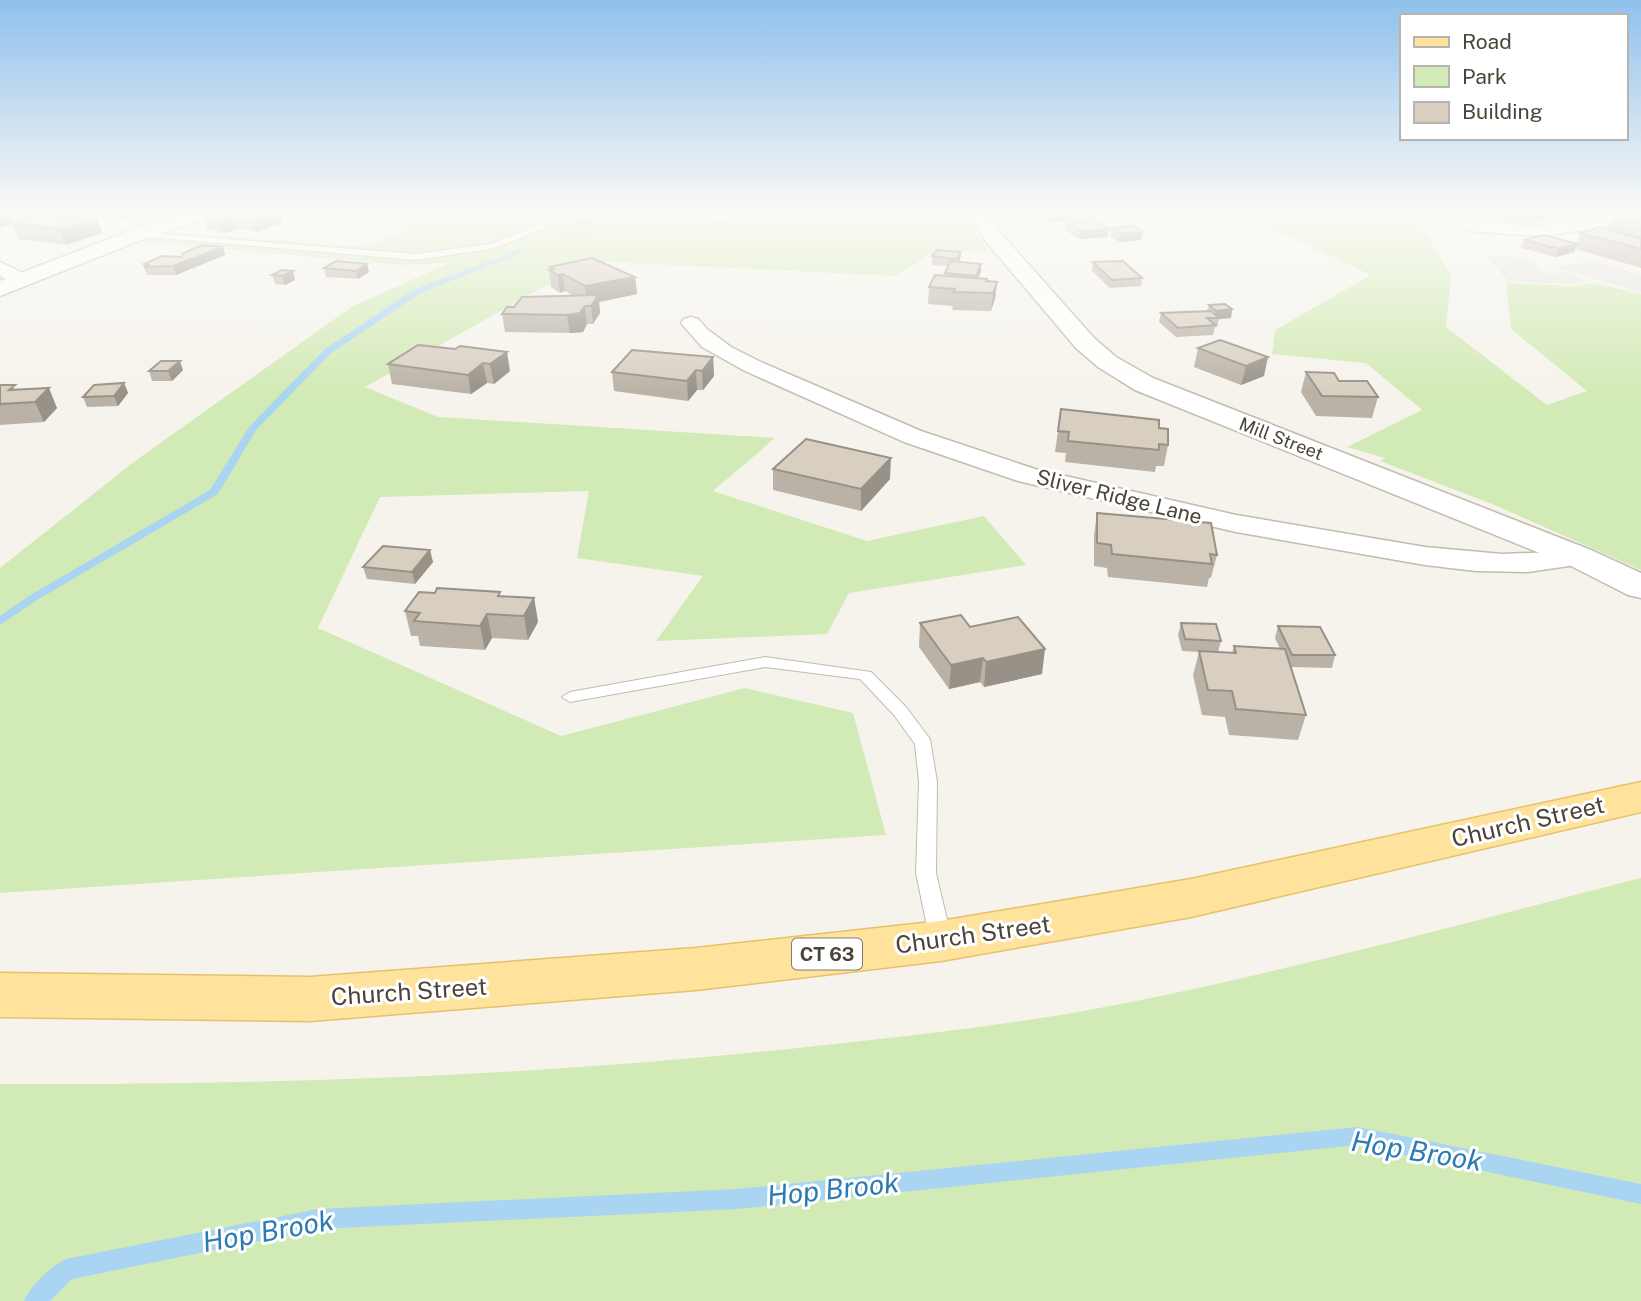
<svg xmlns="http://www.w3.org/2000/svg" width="1641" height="1301" font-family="'Public Sans',sans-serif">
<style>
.green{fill:#d2eab5}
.parking{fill:#e5e3e0}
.water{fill:#a9d4f2}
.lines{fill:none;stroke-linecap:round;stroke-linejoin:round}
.stream{fill:#a9d4f2;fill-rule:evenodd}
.service-casing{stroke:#c2bbae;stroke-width:2}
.minor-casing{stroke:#c2bbae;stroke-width:3}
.tertiary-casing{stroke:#c2bbae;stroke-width:3}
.primary-casing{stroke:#e6c16a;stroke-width:3}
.path{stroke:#c4b79f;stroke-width:2.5;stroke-dasharray:2 2;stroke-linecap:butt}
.service{fill:#fff;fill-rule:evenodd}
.minor{fill:#fff;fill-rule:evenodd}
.tertiary{fill:#fff;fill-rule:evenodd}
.primary{fill:#ffe39c;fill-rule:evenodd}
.wall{fill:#bab2a6}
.shaded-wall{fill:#979187}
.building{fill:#d8cfc1;stroke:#979187;stroke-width:2}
.labels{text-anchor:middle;stroke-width:6;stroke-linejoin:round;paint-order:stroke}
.far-street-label{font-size:18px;fill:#4b4439;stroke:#fff}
.shield{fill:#fff;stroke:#817c74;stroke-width:2}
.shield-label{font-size:19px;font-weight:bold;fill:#4b4439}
.street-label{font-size:21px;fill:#4b4439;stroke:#fff}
.near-street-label{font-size:24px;fill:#4b4439;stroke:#fff}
.near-water-label{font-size:28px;font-style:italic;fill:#2e7ab2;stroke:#fff}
</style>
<rect width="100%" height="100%" fill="#f6f3ec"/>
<!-- green -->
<g class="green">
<path d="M385 212H961L989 252 936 250 896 276 569 260 579 267 365 387 438 417 775 438 713 491 867 541 984 516 1026 565 849 593 827 634 656 641 703 576 577 558 589 491 380 497 318 628 561 736 745 688 853 713 886 835 0 893V568L135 461 353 306 450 263 402 265 136 241 158 231 363 247 409 229 412 221Z"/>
<path d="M1212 212H1397L1428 237 1451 275 1446 327 1547 405 1587 391 1511 329 1506 283 1570 286 1595 283 1641 294V570L1497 506 1380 461 1385 458 1347 447 1422 410 1366 363 1272 354 1275 330 1371 275 1241 214Z"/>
<path d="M1641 878V1301H0V1084C272 1085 546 1076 816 1046 907 1036 999 1026 1089 1010 1275 975 1458 925 1641 878Z"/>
</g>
<!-- parking -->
<g class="parking">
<path d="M1487 256 1523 257 1547 274 1566 272 1588 281 1568 284 1508 281Z"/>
<path d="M1594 261 1641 275V293L1556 267Z"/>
</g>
<!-- water -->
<path class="water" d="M598 212H773C722 221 671 214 619 215 601 216 586 233 567 226Z"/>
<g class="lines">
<!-- stream -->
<g class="stream">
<path d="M520 249 523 251 522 252 419 294 331 353 256 430 218 494 37 600 0 625V616L29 596 210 490 249 427 325 349 413 290Z"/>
<path d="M1358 1127 1641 1184V1204L1358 1145 737 1209 318 1229 72 1279 50 1301H24C30 1286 51 1266 66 1259L318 1209 737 1189Z"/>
</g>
<!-- service casing -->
<g class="service-casing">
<g id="service">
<path d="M543 224 550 226 495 248 416 260 139 236 135 234 139 232 416 254 490 244Z"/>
<path d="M765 657 871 672 906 707 930 739 937 782 936 873 952 941 948 947 941 949 934 947 930 941 916 873 919 782 915 744 894 715 860 679 765 667 570 702 562 697 570 692Z"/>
</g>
</g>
<!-- minor casing -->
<g class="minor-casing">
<g id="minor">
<path d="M1447 212H1465L1478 222 1521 225H1547L1641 212V222L1547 235H1521L1468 231Z"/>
<path d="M0 262 29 276 31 280 22 286 0 276Z"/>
<path d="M691 317 698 319 707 329 731 347 761 362 921 431 1035 469 1236 515 1425 547 1502 554 1554 552 1579 548 1589 551 1594 557 1589 563 1528 572 1476 571 1425 565 1236 532 1018 481 904 442 745 371 702 347 681 323 684 319Z"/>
</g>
</g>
<!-- tertiary casing -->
<g class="tertiary-casing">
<g id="tertiary">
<path d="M189 212H218L216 216 146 238 0 296V281L132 230Z"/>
<path d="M967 212H986L998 230 1094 338 1116 357 1153 378 1591 550 1641 573V598L1628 595 1567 564 1135 390 1098 367 1076 348 983 238Z"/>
</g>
</g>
<!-- primary casing -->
<g class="primary-casing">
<path id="primary" d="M1641 782V812L1191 917 941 961 696 990 310 1021 0 1017V973L310 977 696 948 941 921 1191 879Z"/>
</g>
<!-- path -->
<g class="path">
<path d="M582 212 620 219"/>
<path d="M566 217 580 212"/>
<path d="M566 232 584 233 624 220 752 224 774 222 810 212"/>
</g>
<!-- service -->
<use href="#service" class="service"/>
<!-- minor -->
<use href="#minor" class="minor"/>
<!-- tertiary -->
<use href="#tertiary" class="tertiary"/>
<!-- primary -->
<use href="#primary" class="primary"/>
</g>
<!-- wall -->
<g class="wall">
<path d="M90 212H153L122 221 97 218 102 233 66 245 18 239 10 216 13 223 92 217Z"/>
<path d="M206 212H281L283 223 256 232 240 228 224 233 207 229 202 213Z"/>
<path d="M1041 212H1074L1073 220 1049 222 1041 215Z"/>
<path d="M1490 212H1576L1528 223H1511L1488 217Z"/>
<path d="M1615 212H1641V268L1576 249 1574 252 1556 257 1521 248 1524 240 1576 244 1581 233 1608 229Z"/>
<path d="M1066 222 1108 237 1079 239 1065 230Z"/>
<path d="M1111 228 1143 232 1141 240 1119 242 1110 236Z"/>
<path d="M223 247 225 255 176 275H147L144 267V264L182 257Z"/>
<path d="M961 252 960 260 959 262 981 272 978 278 987 281 997 282 995 299 991 311 952 310 953 306 928 304 929 287 945 275 949 266 932 265V256Z"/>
<path d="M1093 262 1142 278 1141 286 1110 288 1092 271Z"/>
<path d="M550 267 635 277 637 294 599 302 600 313 593 324H587L583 332 570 333 505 332 502 314 572 295 565 291 560 293 551 287 549 270H551Z"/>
<path d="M324 268 369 272 358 279 326 277Z"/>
<path d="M282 270 295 280 285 285 275 284 272 275Z"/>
<path d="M1209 305 1232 309 1231 318 1219 319 1217 327H1215L1213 335 1176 337 1159 322 1161 313 1207 311Z"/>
<path d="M1220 340 1264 376 1241 385 1194 367 1198 348Z"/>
<path d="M455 349 510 371 494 384 487 383 471 394 392 384 388 364Z"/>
<path d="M713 357 714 376 703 390H697L688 401 614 391 612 372Z"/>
<path d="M183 370 172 381H152L149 371Z"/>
<path d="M1306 372 1339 381 1378 397 1372 418 1316 416 1301 392Z"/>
<path d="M124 383 128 393 118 406 87 407 83 397Z"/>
<path d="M0 385 17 389 57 408 44 422 0 425Z"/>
<path d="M1058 431 1168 445 1164 466H1156L1155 472 1065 462 1066 453 1055 452Z"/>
<path d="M773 469 890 479 861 511 773 490Z"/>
<path d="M1097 513 1217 555 1211 578H1209L1207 587 1108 577 1107 568 1094 566V535Z"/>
<path d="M433 562 415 584 367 579 363 567Z"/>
<path d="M501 596 534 598 538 622 528 640 492 638 485 650 420 646 418 636H411L405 611Z"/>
<path d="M920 623 970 627 1042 674 984 687 980 682 949 689 919 647Z"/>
<path d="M1181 623 1221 641 1218 652 1232 653 1234 646 1280 649 1275 638 1278 626 1335 655 1332 668 1291 667 1306 715 1298 740 1229 735 1225 717 1202 715 1193 675 1199 652 1182 651 1178 635Z"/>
</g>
<!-- shaded-wall -->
<g class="shaded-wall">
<path d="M119 212H153L122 221Z"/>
<path d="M236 212 240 228 224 233 219 217Z"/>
<path d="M264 212H281L283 223 256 232 251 216Z"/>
<path d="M305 212H319L306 215Z"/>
<path d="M1074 212 1073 220 1049 222 1050 214Z"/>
<path d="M1532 212H1576L1528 223Z"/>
<path d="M10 216 13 224 0 228V219Z"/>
<path d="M97 218 102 233 66 245 60 229Z"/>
<path d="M1109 229 1108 237 1079 239 1080 231Z"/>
<path d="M1143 232 1141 240 1119 242 1121 234Z"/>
<path d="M1577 244 1574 252 1556 257 1559 249Z"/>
<path d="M223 247 225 255 176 275 173 266Z"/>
<path d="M961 252 960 260 956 267 957 259Z"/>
<path d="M367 264 369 272 358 279 356 271Z"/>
<path d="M981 264V272L975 284 976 276Z"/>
<path d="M293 271 295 280 285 285 282 276Z"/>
<path d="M563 274 565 291 560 293 558 275Z"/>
<path d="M635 277 637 294 599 302 600 313 593 324 591 306 587 304 585 286Z"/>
<path d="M997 282 995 299 991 311 993 293Z"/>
<path d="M585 306 587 324 583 332 570 333 567 315Z"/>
<path d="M1232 309 1231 318 1219 319V318H1214L1216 311Z"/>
<path d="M507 352 510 371 494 384 490 364Z"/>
<path d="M713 357 714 376 703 390 702 371Z"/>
<path d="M1268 357 1264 376 1241 385 1246 366Z"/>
<path d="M180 361 183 370 172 381 168 371Z"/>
<path d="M483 363 487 383 471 394 468 375Z"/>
<path d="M696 370 697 390 688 401 687 381Z"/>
<path d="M124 383 128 393 118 406 114 396Z"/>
<path d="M49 388 57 408 44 422 35 402Z"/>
<path d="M891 458 890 479 861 511V489Z"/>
<path d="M430 550 433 562 415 584 412 572Z"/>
<path d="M534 598 538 622 528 640 524 616Z"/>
<path d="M487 614 492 638 485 650 480 626Z"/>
<path d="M1045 649 1042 674 984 687 986 662Z"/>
<path d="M983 658 980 682 949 689 951 665Z"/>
</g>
<!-- building -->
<g class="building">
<path d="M206 212H264L251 216 236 212 219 217 202 213Z"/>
<path d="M1048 212H1074L1050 214Z"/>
<path d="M1625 212H1641V216Z"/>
<path d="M42 214 68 219 82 215 97 218 60 229 12 223Z"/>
<path d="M0 215 10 216 0 219Z"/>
<path d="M1095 219 1109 229 1080 231 1066 222Z"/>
<path d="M1133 226 1143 232 1121 234 1111 228Z"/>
<path d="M1600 227 1641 239V249L1581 233Z"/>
<path d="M1544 235 1577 244 1559 249 1524 240Z"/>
<path d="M202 245 223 247 173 266 144 267 148 265 144 264 162 256 182 257V254Z"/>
<path d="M937 250 961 252 957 259 932 256Z"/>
<path d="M592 258 635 277 585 286 563 274 558 275 549 270 554 269 550 267Z"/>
<path d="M336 261 367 264 356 271 324 268Z"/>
<path d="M951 261 981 264 976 276 945 273Z"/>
<path d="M1123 261 1142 278 1112 280 1093 262Z"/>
<path d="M282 270 293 271 282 276 272 275Z"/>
<path d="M935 275 987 279 986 281 997 282 993 293 954 292 955 289 929 287Z"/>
<path d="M598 295 591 306H585L580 313 567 315 502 314 507 307H514L522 297Z"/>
<path d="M1225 304 1232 309 1216 311 1209 305Z"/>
<path d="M1211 311 1219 318H1207L1215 325 1178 328 1161 313Z"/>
<path d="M1220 340 1268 357 1246 366 1198 348Z"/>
<path d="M418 345 455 349 460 346 507 352 490 364 483 363 468 375 388 364Z"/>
<path d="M632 350 713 357 702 371 696 370 687 381 612 372Z"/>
<path d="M161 361H180L168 371H149Z"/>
<path d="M1306 372 1334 373 1339 381H1367L1378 397 1322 396Z"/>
<path d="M124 383 114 396 83 397 94 385Z"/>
<path d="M0 385H15L9 390 49 388 35 402 0 404Z"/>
<path d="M1061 409 1159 420V428L1168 429V445L1159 444V450L1068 441 1069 432 1058 431Z"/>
<path d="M806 439 891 458 861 489 773 469Z"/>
<path d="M1097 513 1211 523 1217 555 1210 554 1212 564 1112 554 1111 545 1097 543Z"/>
<path d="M383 546 430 550 412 572 363 567Z"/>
<path d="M437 588 500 592 498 596 534 598 524 616 487 614 480 626 414 621 420 613 405 611 419 592 435 593Z"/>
<path d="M961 615 970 627 1018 617 1045 649 986 662 983 658 951 665 920 623Z"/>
<path d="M1181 623 1216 624 1221 641 1185 639Z"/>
<path d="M1278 626 1320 627 1335 655H1292Z"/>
<path d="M1234 646 1285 649 1306 715 1236 709 1232 691 1208 690 1199 651 1236 653Z"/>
</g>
<!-- sky -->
<linearGradient id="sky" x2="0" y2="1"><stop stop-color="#8fc1ec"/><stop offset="0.54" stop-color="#fbfaf6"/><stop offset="1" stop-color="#fbfaf6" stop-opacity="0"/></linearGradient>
<rect width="1641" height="394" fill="url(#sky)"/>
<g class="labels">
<!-- far-street labels -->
<g class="far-street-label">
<text transform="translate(1281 439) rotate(21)" y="6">Mill Street</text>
</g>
<!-- shield labels -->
<rect class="shield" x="792" y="938.5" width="70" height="31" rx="5"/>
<g class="shield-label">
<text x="827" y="961">CT 63</text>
</g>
<!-- street labels -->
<g class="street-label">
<text transform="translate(1119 497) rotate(14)" y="7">Sliver Ridge Lane</text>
</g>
<!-- near-street labels -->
<g class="near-street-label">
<text transform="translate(1528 822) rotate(-13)" y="8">Church Street</text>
<text transform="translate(973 935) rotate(-8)" y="8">Church Street</text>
<text transform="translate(409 992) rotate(-4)" y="8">Church Street</text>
</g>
<!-- near-water labels -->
<g class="near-water-label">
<text transform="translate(1417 1151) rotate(9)" y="10">Hop Brook</text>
<text transform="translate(833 1189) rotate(-6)" y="10">Hop Brook</text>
<text transform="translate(268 1231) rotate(-10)" y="10">Hop Brook</text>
</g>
</g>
<!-- legend -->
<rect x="1400" y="14" width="228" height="126" fill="#ffffff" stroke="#b7b4b0" stroke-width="2"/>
<rect x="1414" y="37" width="35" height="10" fill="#ffe39c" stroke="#b7b4b0" stroke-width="2"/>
<text x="1462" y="49" font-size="21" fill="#4b4439">Road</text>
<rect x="1414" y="66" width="35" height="21" fill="#d2eab5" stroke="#b7b4b0" stroke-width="2"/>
<text x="1462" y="84" font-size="21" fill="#4b4439">Park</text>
<rect x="1414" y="102" width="35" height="21" fill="#d8cfc1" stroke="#b7b4b0" stroke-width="2"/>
<text x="1462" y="119" font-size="21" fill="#4b4439">Building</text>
</svg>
